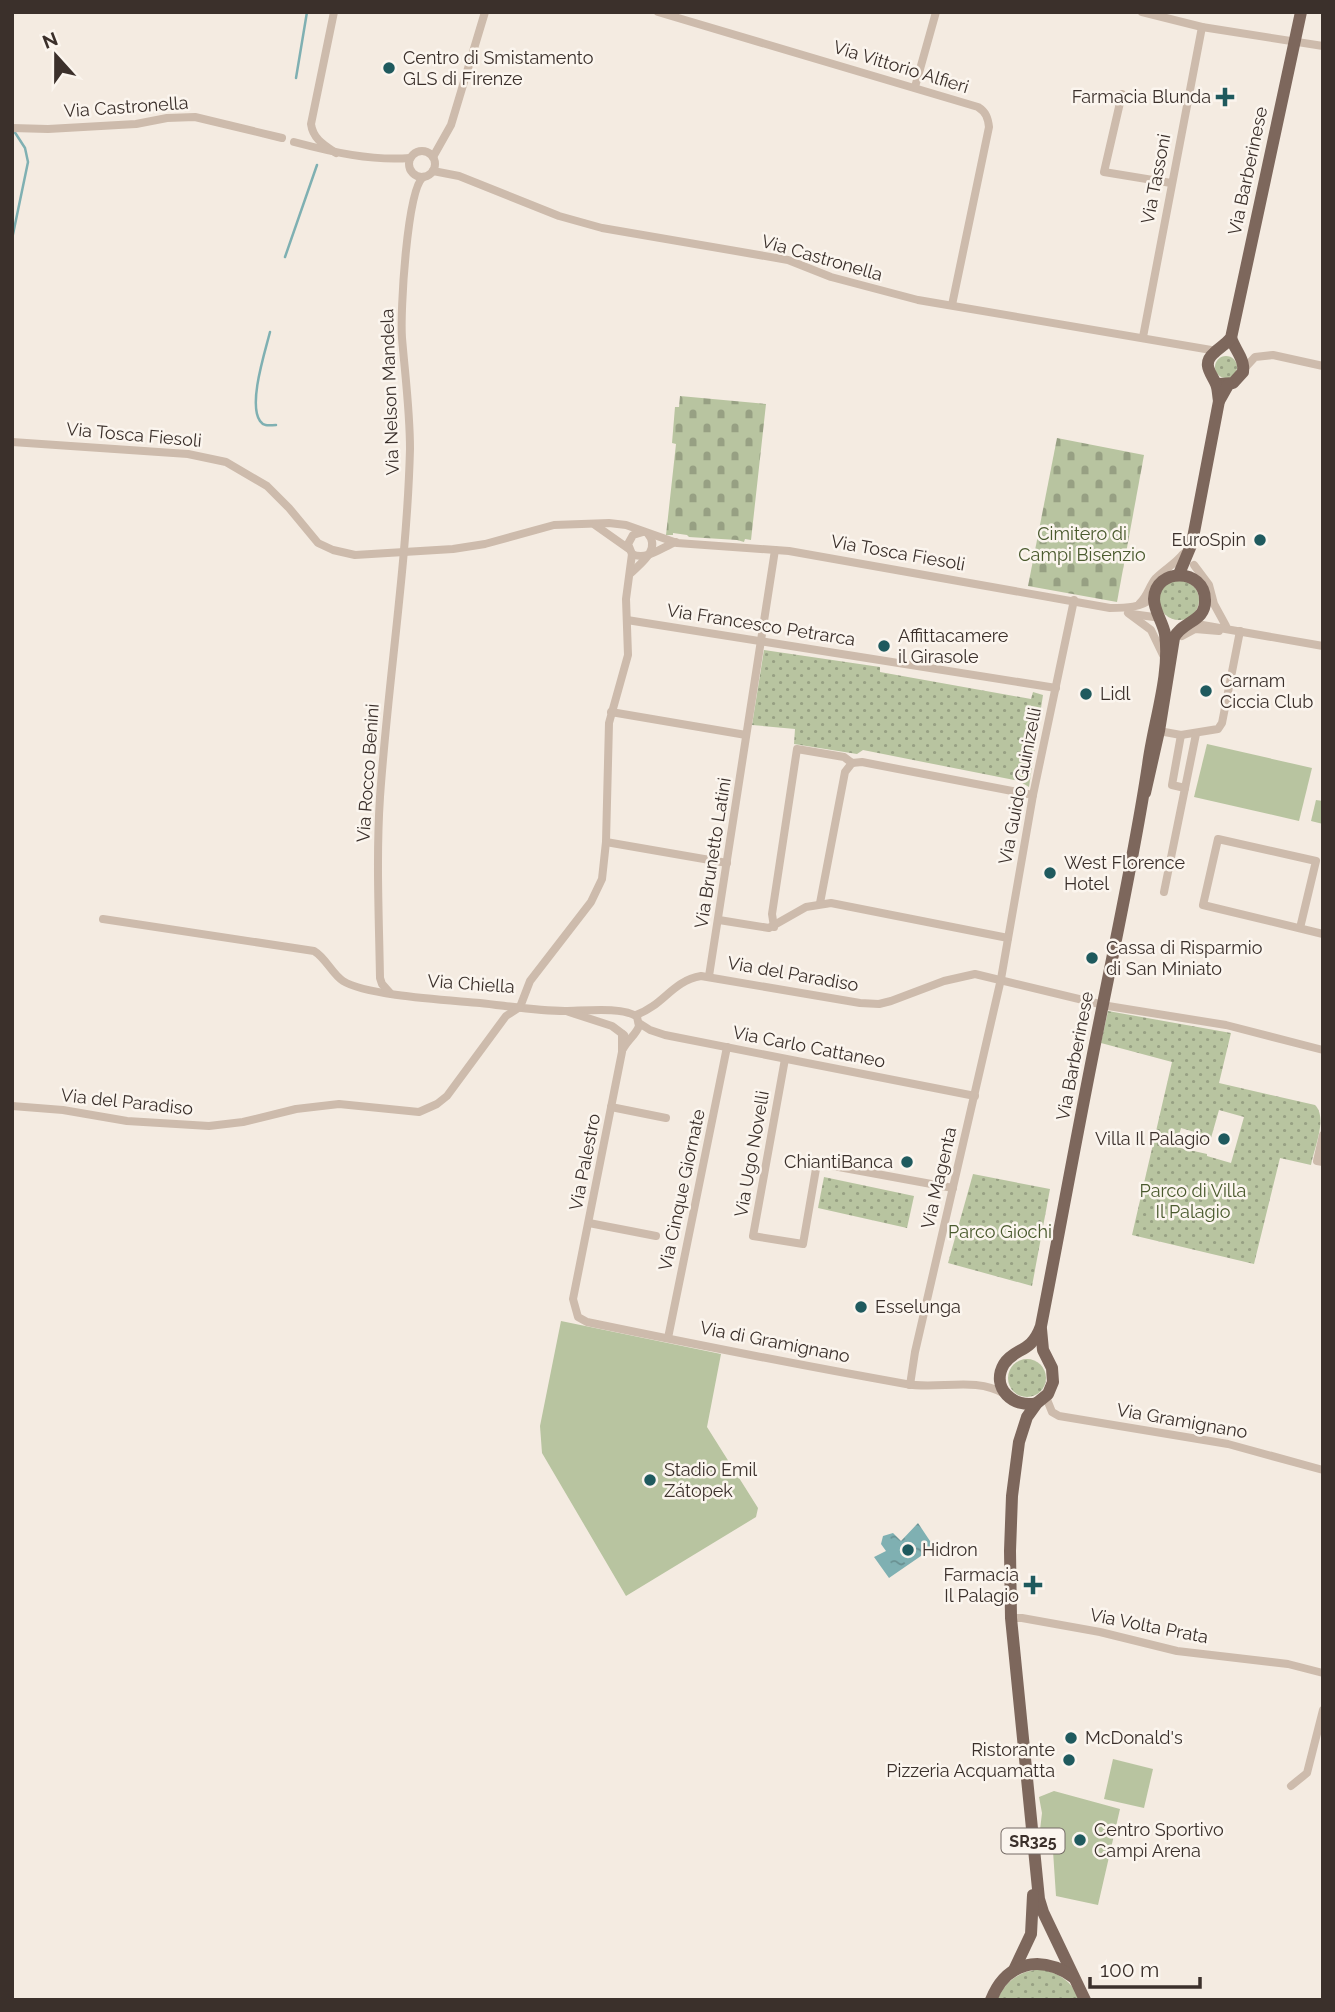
<svg xmlns="http://www.w3.org/2000/svg" width="1335" height="2012" font-family="Raleway,sans-serif">
<style>
.green{fill:url(#green-dots);fill-rule:evenodd}
.cemetery{fill:url(#cemetery-stones)}
.pitch{fill:#b8c4a0}
.water{fill:url(#water-ripples)}
.lines{fill:none;stroke-linecap:round;stroke-linejoin:round}
.stream{stroke:#7fb0b2;stroke-width:2.5}
.minor{stroke:#cdbbac;stroke-width:8}
.primary{stroke:#7d675c;stroke-width:12}
.poi-dot{fill:#1f5a5e;stroke:#fbf5ee;stroke-width:2.5}
.labels{text-anchor:middle;stroke-width:5;stroke-linejoin:round;paint-order:stroke}
.shield{fill:#fbf5ee;stroke:#756b66;stroke-width:2}
.shield-label{font-size:16px;font-weight:bold;fill:#3b302b}
.poi-label{font-size:18px;fill:#3b302b;stroke:#fbf5ee;text-anchor:start}
.street-label{font-size:18px;fill:#3b302b;stroke:#fbf5ee}
.park-label{font-size:18px;fill:#4a5a2e;stroke:#fbf5ee}
</style>
<defs>
<pattern id="green-dots" width="8" height="8" patternUnits="userSpaceOnUse" patternTransform="scale(1.75)"><rect width="8" height="8" fill="#b8c4a0"/><path d="M2 2h.1M6 6h.1" fill="none" stroke="#97a083" stroke-width="1.8" stroke-linecap="round"/></pattern>
<pattern id="cemetery-stones" width="16" height="16" patternUnits="userSpaceOnUse" patternTransform="scale(1.75)"><rect width="16" height="16" fill="#b8c4a0"/><path d="M2 7V4a2 2 0 0 1 4 0v3zM10 15v-3a2 2 0 0 1 4 0v3z" fill="#97a083"/></pattern>
<pattern id="water-ripples" width="26" height="14" patternUnits="userSpaceOnUse" patternTransform="scale(1.75)"><rect width="26" height="14" fill="#7fb0b2"/><path d="M2 4q2-2 4 0t4 0M15 11q2-2 4 0t4 0" fill="none" stroke="#699091"/></pattern>
</defs>
<rect width="100%" height="100%" fill="#f4ebe1"/>
<!-- green -->
<g class="green">
<circle cx="1226" cy="367" r="11"/>
<circle cx="1179" cy="600" r="20"/>
<path d="M764 650 880 667V672L1031 699 1033 692 1043 695 1029 787 1019 781 863 750 857 754 794 744 795 729 752 725Z"/>
<path d="M1108 1011 1231 1033 1219 1083 1315 1105C1328 1118 1314 1148 1311 1165L1280 1158 1254 1264 1132 1235 1172 1062 1101 1043ZM1219 1110 1244 1117 1231 1163 1207 1156V1154L1176 1147 1181 1128 1205 1135 1203 1144 1209 1145Z"/>
<path d="M973 1174 1050 1189 1032 1286 948 1263Z"/>
<path d="M824 1177 914 1196 907 1228 818 1208Z"/>
<circle cx="1027" cy="1378" r="19"/>
<path d="M1042 1969C1060 1974 1073 1982 1079 2000H997C1007 1979 1020 1971 1042 1969Z"/>
</g>
<!-- cemetery -->
<g class="cemetery">
<path d="M680 396 766 404 751 540 745 539 744 542 737 540 689 537 687 535 673 533V535H666L676 444 672 443 675 407H679Z"/>
<path d="M1057 438 1144 455 1117 602 1028 586Z"/>
</g>
<!-- pitch -->
<g class="pitch">
<path d="M1207 744 1312 768 1299 821 1194 797Z"/>
<path d="M1316 800 1323 801V824L1311 821Z"/>
<path d="M561 1321 721 1354 707 1427 758 1508 756 1517 626 1596 542 1453 540 1426Z"/>
<path d="M1113 1759 1153 1769 1144 1808 1104 1799Z"/>
<path d="M1054 1791 1120 1809 1098 1905 1056 1896 1053 1851 1040 1830 1042 1813 1039 1797Z"/>
</g>
<!-- water -->
<path class="water" d="M918 1523 934 1547 889 1578 874 1557 886 1551 881 1544 883 1536 893 1533 901 1541Z"/>
<g class="lines">
<!-- stream -->
<g class="stream">
<path d="M296 78 307 12"/>
<path d="M12 239 28 162 25 148 14 131"/>
<path d="M285 257 317 165"/>
<path d="M270 332C265 352 248 404 260 421 264 427 270 425 276 425"/>
</g>
<!-- minor -->
<g class="minor">
<path d="M334 12 311 124C313 139 324 145 336 153"/>
<path d="M658 12 978 107C986 112 988 118 989 127L952 305"/>
<path d="M1142 12 1202 27 1323 46"/>
<path d="M915 87 936 12"/>
<path d="M1122 94 1104 172 1171 183"/>
<path d="M12 128 48 129 136 124 167 118 195 117 282 138"/>
<path d="M294 142C332 152 371 161 410 158"/>
<circle cx="422" cy="164" r="13"/>
<path d="M433 157 451 125 485 12"/>
<path d="M433 171 459 176 559 216 602 228 788 260 831 277 918 300 1217 351"/>
<path d="M1143 337 1202 27"/>
<path d="M1243 370 1255 357 1273 355 1323 366"/>
<path d="M12 442 188 454 226 462 267 486 289 508 318 543 333 550 355 555 453 549 485 544 554 525 609 523 626 525 677 543 789 551 1110 608C1126 608 1141 608 1154 597"/>
<path d="M595 525 629 549"/>
<path d="M632 554C647 561 662 547 676 542"/>
<path d="M1194 565 1209 585 1214 604 1226 626"/>
<path d="M631 573C641 563 661 549 648 534"/>
<path d="M1140 603C1148 596 1149 586 1156 578 1165 569 1175 564 1183 554"/>
<path d="M1128 613 1151 630 1163 655"/>
<path d="M1132 614 1161 618"/>
<path d="M627 620 1056 688"/>
<path d="M1191 623 1323 646"/>
<path d="M1182 636 1195 629 1219 631"/>
<path d="M611 712 746 735"/>
<path d="M1159 731 1181 735 1218 729 1222 723 1240 631"/>
<path d="M1181 735 1172 785 1185 788"/>
<path d="M852 763 862 762 1033 795"/>
<path d="M606 842 727 863"/>
<path d="M1164 892 1196 734"/>
<path d="M820 903 845 772 852 763"/>
<path d="M103 919 314 951C326 958 332 974 343 981 367 996 449 1000 480 1003 508 1006 537 1011 565 1011 582 1011 624 1006 637 1017L639 1026C636 1035 628 1039 623 1049"/>
<path d="M719 920 769 928 806 907 831 903 1008 938"/>
<path d="M774 927 772 914 797 749 844 757 852 763"/>
<path d="M1300 928 1316 861 1218 839 1203 905 1323 934"/>
<path d="M709 976 775 550"/>
<path d="M390 993 382 984 380 978C379 918 376 857 380 797 388 681 407 565 410 449 410 412 405 374 402 338 400 312 407 191 423 177"/>
<path d="M520 1007 530 981 591 902 602 879 606 842 609 723 628 655 626 599 632 554 628 544 633 535 643 532"/>
<path d="M569 1012 612 1026 624 1035"/>
<path d="M636 1015C664 1005 672 981 701 976L860 1003 879 1004 891 1001 944 981 975 974 1108 1006 1226 1025 1323 1050"/>
<path d="M639 1023 650 1030 665 1035 975 1096"/>
<path d="M622 1034V1052L573 1299 578 1317 587 1322C693 1344 799 1365 906 1384 939 1390 975 1376 1005 1394"/>
<path d="M785 1059 753 1236 803 1244 817 1163 953 1188"/>
<path d="M12 1106 63 1110 127 1121 209 1126 243 1122 296 1109 339 1104 419 1112 437 1104 447 1096 506 1016 520 1007"/>
<path d="M611 1107 666 1118"/>
<path d="M1323 1135 1317 1161 1323 1162"/>
<path d="M589 1223 656 1236"/>
<path d="M668 1338 727 1047"/>
<path d="M910 1385 915 1352 1001 979 1033 795 1074 600"/>
<path d="M1046 1397 1052 1412 1059 1416 1228 1444 1323 1470"/>
<path d="M1011 1618H1022L1100 1632 1177 1651 1288 1664 1323 1673"/>
<path d="M1291 1786 1307 1773 1323 1710"/>
</g>
<!-- primary -->
<g class="primary">
<path d="M1220 384 1233 383 1243 372C1245 359 1235 350 1231 338"/>
<path d="M1219 401C1218 396 1218 388 1216 384 1212 374 1201 364 1214 353 1220 347 1225 345 1231 338L1301 12"/>
<path d="M1179 574 1192 543 1219 401 1228 385"/>
<path d="M1041 1329 1043 1350 1052 1368 1053 1382 1048 1394 1037 1403 1027 1417 1019 1442 1012 1496 1010 1551 1011 1618 1039 1899 1043 1912 1085 2000"/>
<path d="M1037 1403C1014 1409 990 1388 1004 1364 1015 1347 1031 1354 1041 1326 1062 1218 1081 1111 1103 1004 1119 924 1136 845 1148 765 1153 724 1171 674 1165 634 1163 622 1154 611 1154 599 1155 567 1205 568 1205 600 1206 622 1182 621 1174 638L1159 731 1145 793"/>
<path d="M1014 1970 1031 1934 1033 1895"/>
<path d="M991 2000C1006 1962 1040 1954 1073 1977"/>
</g>
</g>
<!-- markers -->
<g class="poi-dot">
<circle cx="389" cy="68" r="7"/>
<path d="M1221.5 86.5h7v7h7v7h-7v7h-7v-7h-7v-7h7z"/>
<circle cx="1260" cy="540" r="7"/>
<circle cx="884" cy="646" r="7"/>
<circle cx="1206" cy="691" r="7"/>
<circle cx="1086" cy="694" r="7"/>
<circle cx="1050" cy="873" r="7"/>
<circle cx="1092" cy="958" r="7"/>
<circle cx="1224" cy="1139" r="7"/>
<circle cx="907" cy="1162" r="7"/>
<circle cx="861" cy="1307" r="7"/>
<circle cx="650" cy="1480" r="7"/>
<circle cx="908" cy="1550" r="7"/>
<path d="M1029.5 1574.5h7v7h7v7h-7v7h-7v-7h-7v-7h7z"/>
<circle cx="1071" cy="1738" r="7"/>
<circle cx="1069" cy="1760" r="7"/>
<circle cx="1080" cy="1840" r="7"/>
</g>
<g class="labels">
<!-- shield labels -->
<rect class="shield" x="1001.5" y="1828.5" width="63" height="25" rx="5"/>
<g class="shield-label">
<text x="1033" y="1847">SR325</text>
</g>
<!-- poi labels -->
<g class="poi-label">
<text x="403" y="64">Centro di Smistamento<tspan x="403" dy="21">GLS di Firenze</tspan></text>
<text x="1211" y="103" text-anchor="end">Farmacia Blunda</text>
<text x="1246" y="546" text-anchor="end">EuroSpin</text>
<text x="898" y="642">Affittacamere<tspan x="898" dy="21">il Girasole</tspan></text>
<text x="1220" y="687">Carnam<tspan x="1220" dy="21">Ciccia Club</tspan></text>
<text x="1100" y="700">Lidl</text>
<text x="1064" y="869">West Florence<tspan x="1064" dy="21">Hotel</tspan></text>
<text x="1106" y="954">Cassa di Risparmio<tspan x="1106" dy="21">di San Miniato</tspan></text>
<text x="1210" y="1145" text-anchor="end">Villa Il Palagio</text>
<text x="893" y="1168" text-anchor="end">ChiantiBanca</text>
<text x="875" y="1313">Esselunga</text>
<text x="664" y="1476">Stadio Emil<tspan x="664" dy="21">Zátopek</tspan></text>
<text x="922" y="1556">Hidron</text>
<text x="1019" y="1581" text-anchor="end">Farmacia<tspan x="1019" dy="21">Il Palagio</tspan></text>
<text x="1085" y="1744">McDonald's</text>
<text x="1055" y="1756" text-anchor="end">Ristorante<tspan x="1055" dy="21">Pizzeria Acquamatta</tspan></text>
<text x="1094" y="1836">Centro Sportivo<tspan x="1094" dy="21">Campi Arena</tspan></text>
</g>
<!-- street labels -->
<g class="street-label">
<text transform="translate(901 67) rotate(17)" y="6">Via Vittorio Alfieri</text>
<text transform="translate(126 107) rotate(-4)" y="6">Via Castronella</text>
<text transform="translate(1248 171) rotate(-78)" y="6">Via Barberinese</text>
<text transform="translate(1156 179) rotate(-79)" y="6">Via Tassoni</text>
<text transform="translate(822 258) rotate(16)" y="6">Via Castronella</text>
<text transform="translate(390 392) rotate(-92)" y="6">Via Nelson Mandela</text>
<text transform="translate(134 435) rotate(5)" y="6">Via Tosca Fiesoli</text>
<text transform="translate(898 553) rotate(10)" y="6">Via Tosca Fiesoli</text>
<text transform="translate(761 625) rotate(9)" y="6">Via Francesco Petrarca</text>
<text transform="translate(368 773) rotate(-86)" y="6">Via Rocco Benini</text>
<text transform="translate(1020 786) rotate(-79)" y="6">Via Guido Guinizelli</text>
<text transform="translate(713 853) rotate(-81)" y="6">Via Brunetto Latini</text>
<text transform="translate(793 974) rotate(10)" y="6">Via del Paradiso</text>
<text transform="translate(471 984) rotate(4)" y="6">Via Chiella</text>
<text transform="translate(809 1047) rotate(11)" y="6">Via Carlo Cattaneo</text>
<text transform="translate(1075 1056) rotate(-79)" y="6">Via Barberinese</text>
<text transform="translate(127 1102) rotate(6)" y="6">Via del Paradiso</text>
<text transform="translate(752 1154) rotate(-80)" y="6">Via Ugo Novelli</text>
<text transform="translate(585 1162) rotate(-79)" y="6">Via Palestro</text>
<text transform="translate(939 1178) rotate(-77)" y="6">Via Magenta</text>
<text transform="translate(682 1190) rotate(-78)" y="6">Via Cinque Giornate</text>
<text transform="translate(775 1342) rotate(11)" y="6">Via di Gramignano</text>
<text transform="translate(1182 1421) rotate(10)" y="6">Via Gramignano</text>
<text transform="translate(1149 1626) rotate(11)" y="6">Via Volta Prata</text>
</g>
<!-- park labels -->
<g class="park-label">
<text x="1082" y="540">Cimitero di<tspan x="1082" dy="21">Campi Bisenzio</tspan></text>
<text x="1193" y="1197">Parco di Villa<tspan x="1193" dy="21">Il Palagio</tspan></text>
<text x="1000" y="1238">Parco Giochi</text>
</g>
</g>
<!-- border -->
<rect width="1335" height="2012" fill="none" stroke="#3b302b" stroke-width="28"/>
<!-- north arrow -->
<g transform="translate(56 56) rotate(339)" stroke="#fbf5ee" stroke-width="5" paint-order="stroke">
<path d="M0-5L12 26L0 18L-12 26Z" fill="#3b302b"/>
<text y="-10" font-size="19" font-weight="bold" text-anchor="middle" fill="#3b302b">N</text>
</g>
<!-- scale -->
<path d="M1090 1977v10h110v-10" fill="none" stroke="#3b302b" stroke-width="3.5"/>
<text x="1100" y="1977" font-size="21" fill="#3b302b" stroke="#fbf5ee" stroke-width="5" paint-order="stroke">100 m</text>
</svg>
